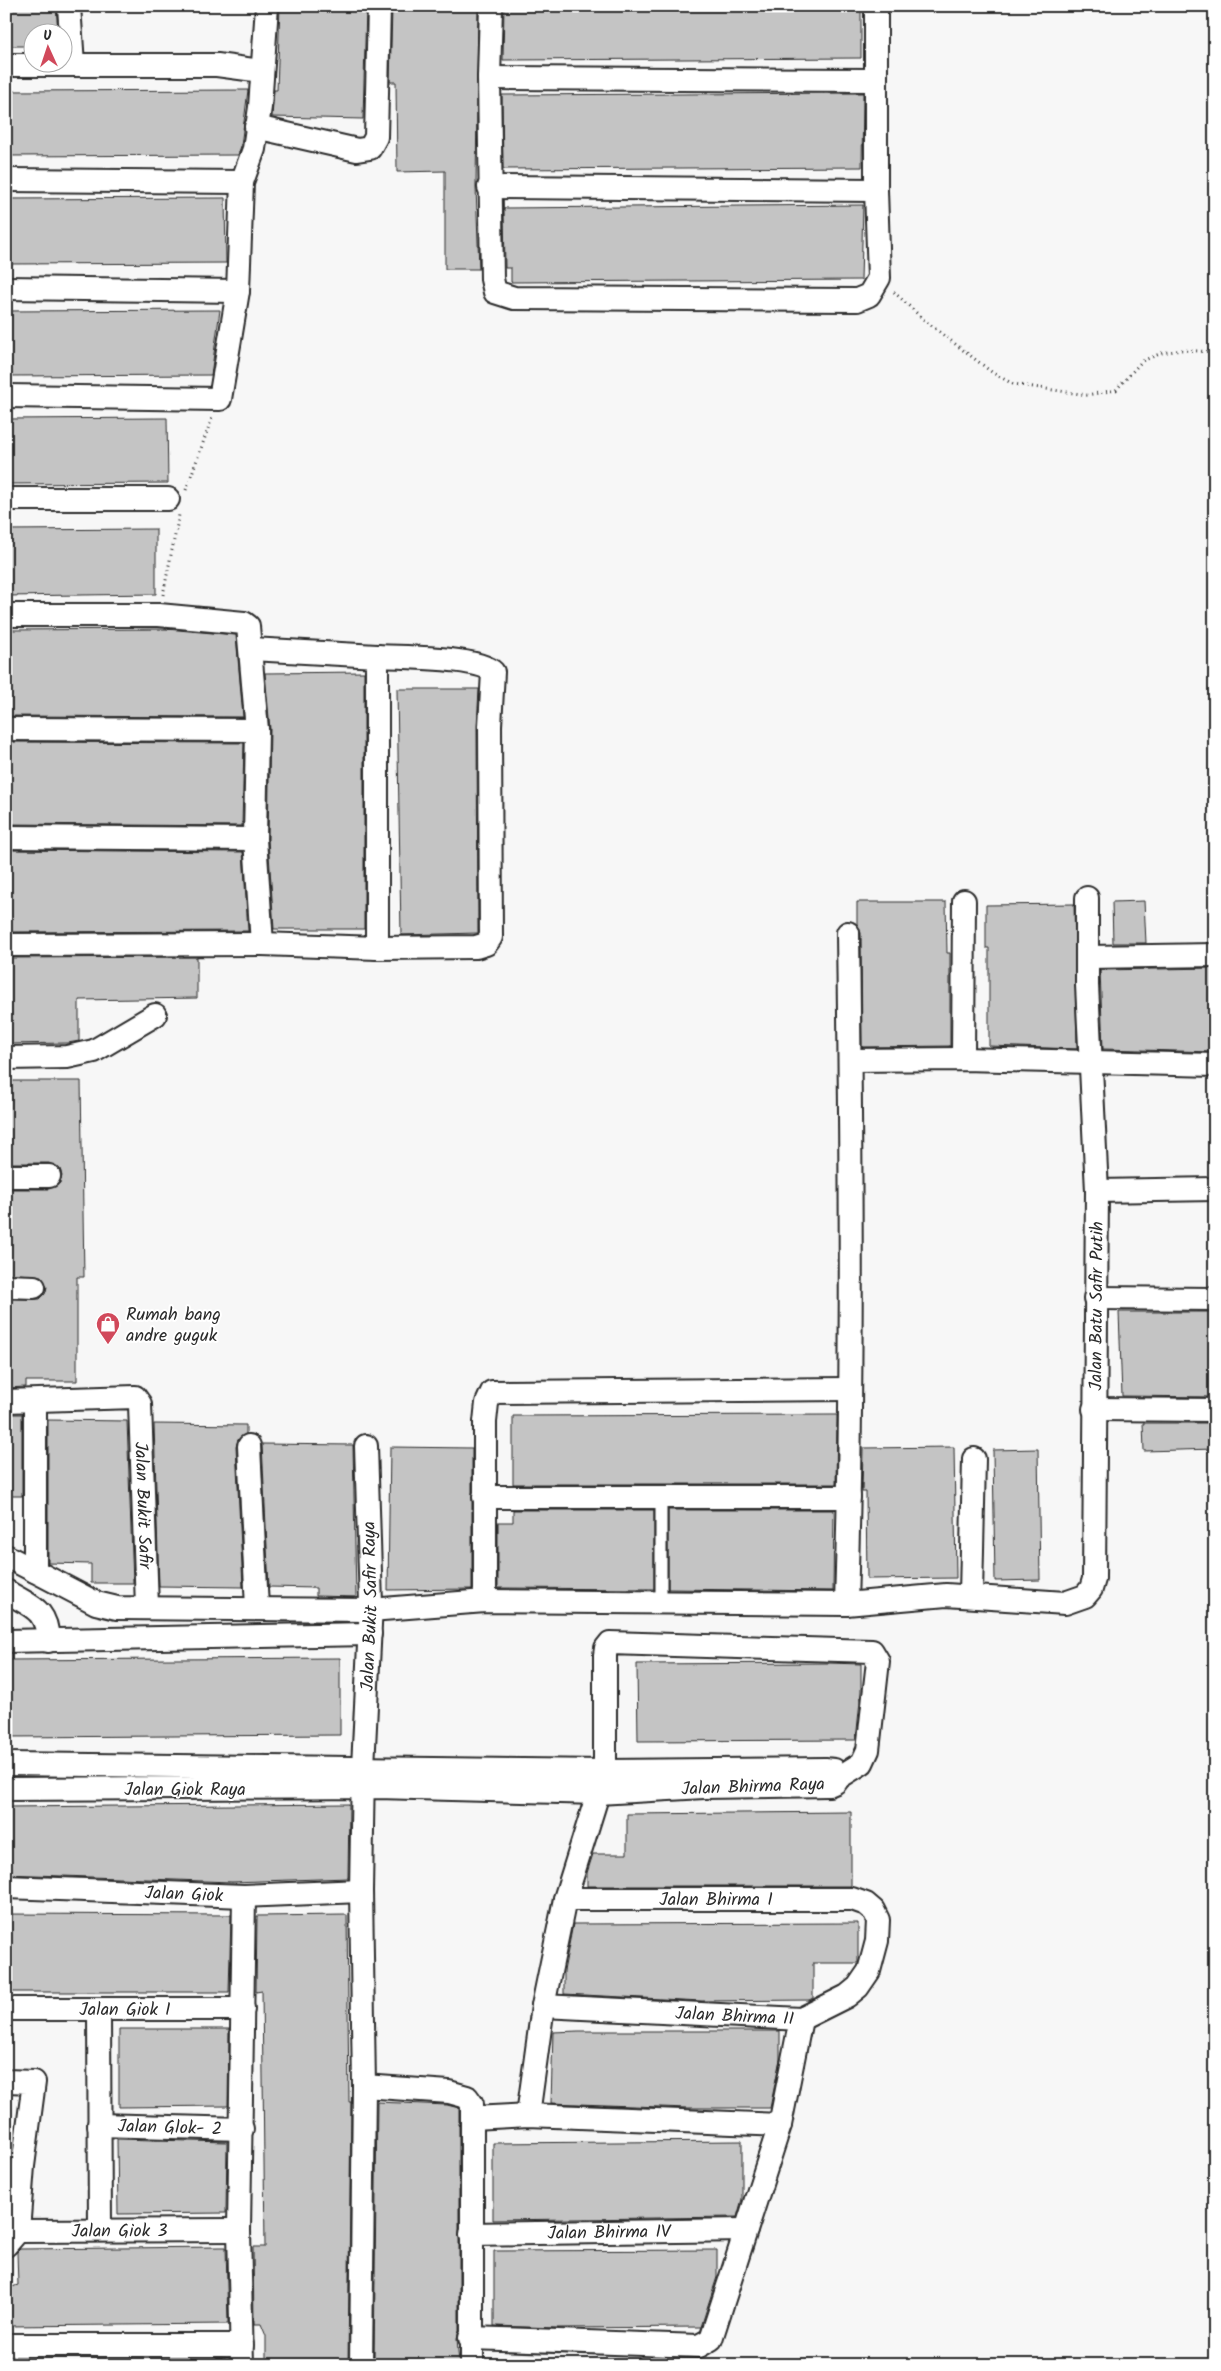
<svg xmlns="http://www.w3.org/2000/svg" width="1221" height="2371" font-family="Kalam,sans-serif">
<style>
.building{fill:#c4c4c4;stroke:#2b2b2b}
.lines{fill:none;stroke-linecap:round;stroke-linejoin:round}
.service-casing{stroke:#2b2b2b;stroke-width:15}
.minor-casing{stroke:#2b2b2b;stroke-width:26}
.path{stroke:#2b2b2b;stroke-width:3;stroke-dasharray:1 4;stroke-linecap:butt}
.service{stroke:#fff;stroke-width:11}
.minor{stroke:#fff;stroke-width:22}
.labels{text-anchor:middle;stroke-width:4;stroke-linejoin:round;paint-order:stroke}
.street-label{font-size:18px;fill:#2b2b2b;stroke:#fff}
.poi-label{font-size:18px;fill:#2b2b2b;stroke:#fff;text-anchor:start}
</style>
<rect width="100%" height="100%" fill="#f7f7f7"/>
<filter id="ink" filterUnits="userSpaceOnUse"><feTurbulence type="fractalNoise" baseFrequency=".02" numOctaves="2"/><feDisplacementMap in="SourceGraphic" scale="10" xChannelSelector="R" yChannelSelector="G"/><feConvolveMatrix kernelMatrix="1 2 1 2 8 2 1 2 1" color-interpolation-filters="sRGB"/></filter>
<g filter="url(#ink)">
<!-- building -->
<g class="building">
<path d="M6 6H56L58 32H32V46H6Z"/>
<path d="M280 6H366L363 119 272 117 274 90H277Z"/>
<path d="M397 6H478L476 187 479 269H445V171L397 172 396 82H390L392 9H397Z"/>
<path d="M504 6H861V58L503 60Z"/>
<path d="M248 90 241 146 238 155 6 156V91Z"/>
<path d="M863 93 862 167 503 169 502 95Z"/>
<path d="M225 198 226 263 6 264V199Z"/>
<path d="M863 205 861 280 511 282V268H505L504 208Z"/>
<path d="M220 310 211 375 6 376V311Z"/>
<path d="M167 418 168 483 6 484V419Z"/>
<path d="M156 529V594L6 596V530Z"/>
<path d="M166 629 236 635 243 717 6 716V630Z"/>
<path d="M364 672V929H274L268 839 270 729 265 673Z"/>
<path d="M397 689H479L477 726 478 933 401 935Z"/>
<path d="M6 742 244 743 242 826 6 824Z"/>
<path d="M6 850 243 852 248 931 6 932Z"/>
<path d="M1144 901 1146 943H1113L1112 902Z"/>
<path d="M857 902H946L947 953H950V1046L862 1047 861 933 857 924Z"/>
<path d="M1074 904 1077 1049 989 1046V948H986V905Z"/>
<path d="M197 957V998L79 1000V1041L68 1043 6 1044V958Z"/>
<path d="M1215 968V1052L1103 1049 1100 970Z"/>
<path d="M6 1081H81L84 1277H77V1381H26V1387L6 1388V1299H40L45 1294 47 1287 41 1276 6 1273V1189H49L60 1183 62 1176 60 1169 49 1163H6Z"/>
<path d="M1119 1312H1215V1397L1122 1396Z"/>
<rect x="6" y="1414" width="16" height="82"/>
<path d="M831 1415H837L836 1484H513V1416Z"/>
<path d="M48 1420 127 1421 133 1583H91V1564L48 1563Z"/>
<path d="M1143 1423H1215V1449L1144 1451Z"/>
<path d="M154 1424 246 1425V1434L238 1440 236 1447 243 1587 159 1586Z"/>
<path d="M262 1444 353 1445 356 1597 316 1596V1588L269 1587Z"/>
<path d="M390 1447 472 1448V1589L388 1590Z"/>
<path d="M954 1447 956 1578 867 1579 866 1492H862L863 1448Z"/>
<path d="M1038 1449 1040 1580 995 1581 993 1450Z"/>
<path d="M513 1510H654V1589L498 1588V1522H513Z"/>
<path d="M668 1510H834L833 1591 668 1589Z"/>
<path d="M340 1658V1735L6 1737V1660Z"/>
<path d="M828 1663 861 1664V1691L856 1740 638 1741 637 1664Z"/>
<path d="M349 1804 348 1878 232 1882 6 1874V1807Z"/>
<path d="M851 1812V1886H587V1873L593 1854H627V1814Z"/>
<path d="M6 1914 231 1915 229 1992H6Z"/>
<path d="M347 1915 349 2102H351L348 2365H266V2336L261 2324H254L253 2247H265L262 1991 256 1992 257 1916Z"/>
<path d="M858 1923V1963H813V1998L809 2000 702 2001 564 1994V1971L573 1924Z"/>
<path d="M119 2029H229L228 2106 119 2107Z"/>
<path d="M578 2031H780V2059L770 2108H688L551 2103 553 2032Z"/>
<path d="M377 2102 447 2105 459 2108V2331L457 2338 459 2365H374Z"/>
<path d="M117 2139 227 2142 226 2213 118 2214Z"/>
<path d="M742 2141V2199L737 2217 493 2220V2143Z"/>
<path d="M220 2247H226L228 2324 6 2326V2289L18 2285 17 2252 20 2249Z"/>
<path d="M717 2250V2277L701 2327 558 2328 494 2326V2251Z"/>
</g>
<g class="lines">
<!-- service casing -->
<g class="service-casing">
<path id="service" d="M661 1603V1497"/>
</g>
<!-- minor casing -->
<g class="minor-casing">
<g id="minor">
<path d="M69 6 73 64"/>
<path d="M491 6 489 78 492 279 495 292 514 298 857 300 869 295 879 278 876 190V6"/>
<path d="M6 65H217L262 71"/>
<path d="M489 78 875 80"/>
<path d="M256 127 357 150 370 148 376 137 379 6"/>
<path d="M6 180 242 182"/>
<path d="M489 187 876 190"/>
<path d="M6 288 238 291"/>
<path d="M6 396 220 399 238 291 242 182 254 149 260 107 267 6"/>
<path d="M6 499H168"/>
<path d="M6 615H159L244 623 248 626 257 730 255 839 262 944"/>
<path d="M251 649 377 656V948"/>
<path d="M6 729 257 730"/>
<path d="M6 837 255 839"/>
<path d="M6 945 262 944 377 948 476 947 486 944 491 937 490 726 493 672C479 657 400 657 377 656"/>
<path d="M1088 957 1215 955"/>
<path d="M6 1058 67 1057 94 1051 155 1015"/>
<path d="M963 1059 964 901"/>
<path d="M850 1060 963 1059 1215 1065"/>
<path d="M6 1176H49"/>
<path d="M1097 1191 1215 1189"/>
<path d="M6 1286 34 1287"/>
<path d="M1095 1298 1215 1299"/>
<path id="s1" d="M6 1401 135 1397 140 1404 147 1607"/>
<path d="M35 1401V1571"/>
<path d="M1094 1409 1215 1410"/>
<path d="M249 1446 257 1608"/>
<path d="M484 1497H849"/>
<path id="s2" d="M6 1556 96 1603 117 1608 370 1610 485 1601 846 1604 946 1595 1065 1603 1085 1596 1091 1589 1094 1579 1097 1191 1087 985V898"/>
<path d="M6 1591C31 1607 47 1608 48 1641"/>
<path d="M971 1595 974 1459"/>
<path d="M485 1601V1422L487 1403 492 1392 849 1389"/>
<path d="M846 1604C853 1380 851 1156 848 933"/>
<path d="M6 1641 370 1634"/>
<path d="M6 1764 605 1771 825 1769 834 1770 838 1778 836 1782 829 1785 704 1787 598 1793 378 1787 6 1789"/>
<path id="s3" d="M6 1887 244 1896 361 1891"/>
<path id="s4" d="M543 2006 801 2019 847 1996 858 1987 869 1971 877 1941 878 1920 873 1910 866 1904 852 1899H565"/>
<path id="s5" d="M6 2009H243"/>
<path d="M99 2010 100 2230"/>
<path d="M6 2081 34 2082 23 2166 18 2231"/>
<path d="M364 2086 449 2092 467 2097 472 2104V2365"/>
<path d="M528 2115 543 2006 565 1899 605 1771V1655L606 1648 610 1643 872 1651 878 1661 868 1750 862 1763 838 1778"/>
<path d="M473 2118 528 2115 780 2125"/>
<path id="s6" d="M99 2125 242 2129"/>
<path id="s7" d="M471 2234 746 2230"/>
<path id="s8" d="M6 2245 18 2231 239 2230"/>
<path d="M470 2338 699 2346 711 2339 780 2125 801 2019"/>
<path d="M6 2345H242"/>
<path d="M242 2365 239 2230 244 1896"/>
<path id="s9" d="M361 2365 364 2086 361 1891 363 1767 371 1604 366 1446"/>
</g>
</g>
<!-- path -->
<g class="path">
<path d="M894 292 924 320 993 373 1013 384 1087 395 1116 390 1142 361 1162 353 1182 350 1215 352"/>
<path d="M186 490 212 418"/>
<path d="M163 595 179 515"/>
</g>
<!-- service -->
<use href="#service" class="service"/>
<!-- minor -->
<use href="#minor" class="minor"/>
</g>
</g>
<!-- icons -->
<defs>
<g id="shop-pin" transform="scale(1.25)"><path d="M0 17L-7.5 6A9.5 9.5 0 1 1 7.5 6Z" fill="#d1495b" stroke="#fff"/><path d="M-5-2.5h2.3a2.7 3.5 0 0 1 5.4 0H5L5.5 6h-11ZM-1.5-2.5h3a1.5 2.3 0 0 0-3 0Z" fill="#fff"/></g>
</defs>
<g fill-rule="evenodd">
<use href="#shop-pin" x="108" y="1324"/>
</g>
<g class="labels">
<!-- street labels -->
<g class="street-label">
<text dy="6" stroke="none"><textPath href="#s2" startOffset="1386">Jalan Batu Safir Putih</textPath></text>
<text dy="6" stroke="none"><textPath href="#s1" startOffset="239">Jalan Bukit Safir</textPath></text>
<text dy="6" stroke="none"><textPath href="#s9" startOffset="759">Jalan Bukit Safir Raya</textPath></text>
<text transform="translate(753 1786) rotate(-2)" y="6">Jalan Bhirma Raya</text>
<text x="185" y="1795">Jalan Giok Raya</text>
<text dy="6" stroke="none"><textPath href="#s3" startOffset="178">Jalan Giok</textPath></text>
<text x="716" y="1905">Jalan Bhirma I</text>
<text dy="6" stroke="none"><textPath href="#s5" startOffset="119">Jalan Giok I</textPath></text>
<text dy="6" stroke="none"><textPath href="#s4" startOffset="192">Jalan Bhirma II</textPath></text>
<text dy="6" stroke="none"><textPath href="#s6" startOffset="71">Jalan Glok- 2</textPath></text>
<text dy="6" stroke="none"><textPath href="#s8" startOffset="120">Jalan Giok 3</textPath></text>
<text dy="6" stroke="none"><textPath href="#s7" startOffset="138">Jalan Bhirma IV</textPath></text>
</g>
<!-- poi labels -->
<g class="poi-label">
<text x="126" y="1320">Rumah bang<tspan x="126" dy="21">andre guguk</tspan></text>
</g>
</g>
<!-- margin -->
<rect width="1221" height="2371" fill="none" stroke="#fff" stroke-width="25"/>
<rect x="12" y="12" width="1196" height="2346" fill="none" stroke="#2b2b2b" stroke-width="2" filter="url(#ink)"/>
<!-- north arrow -->
<g transform="translate(48 48) rotate(357)"><circle r="24" fill="#ffffff" stroke="#aaaaaa"/>
<path d="M0-4L9 19L0 12L-9 19Z" fill="#d1495b"/>
<text y="-8" font-size="14" font-weight="bold" text-anchor="middle" fill="#2b2b2b">U</text>
</g>
</svg>
